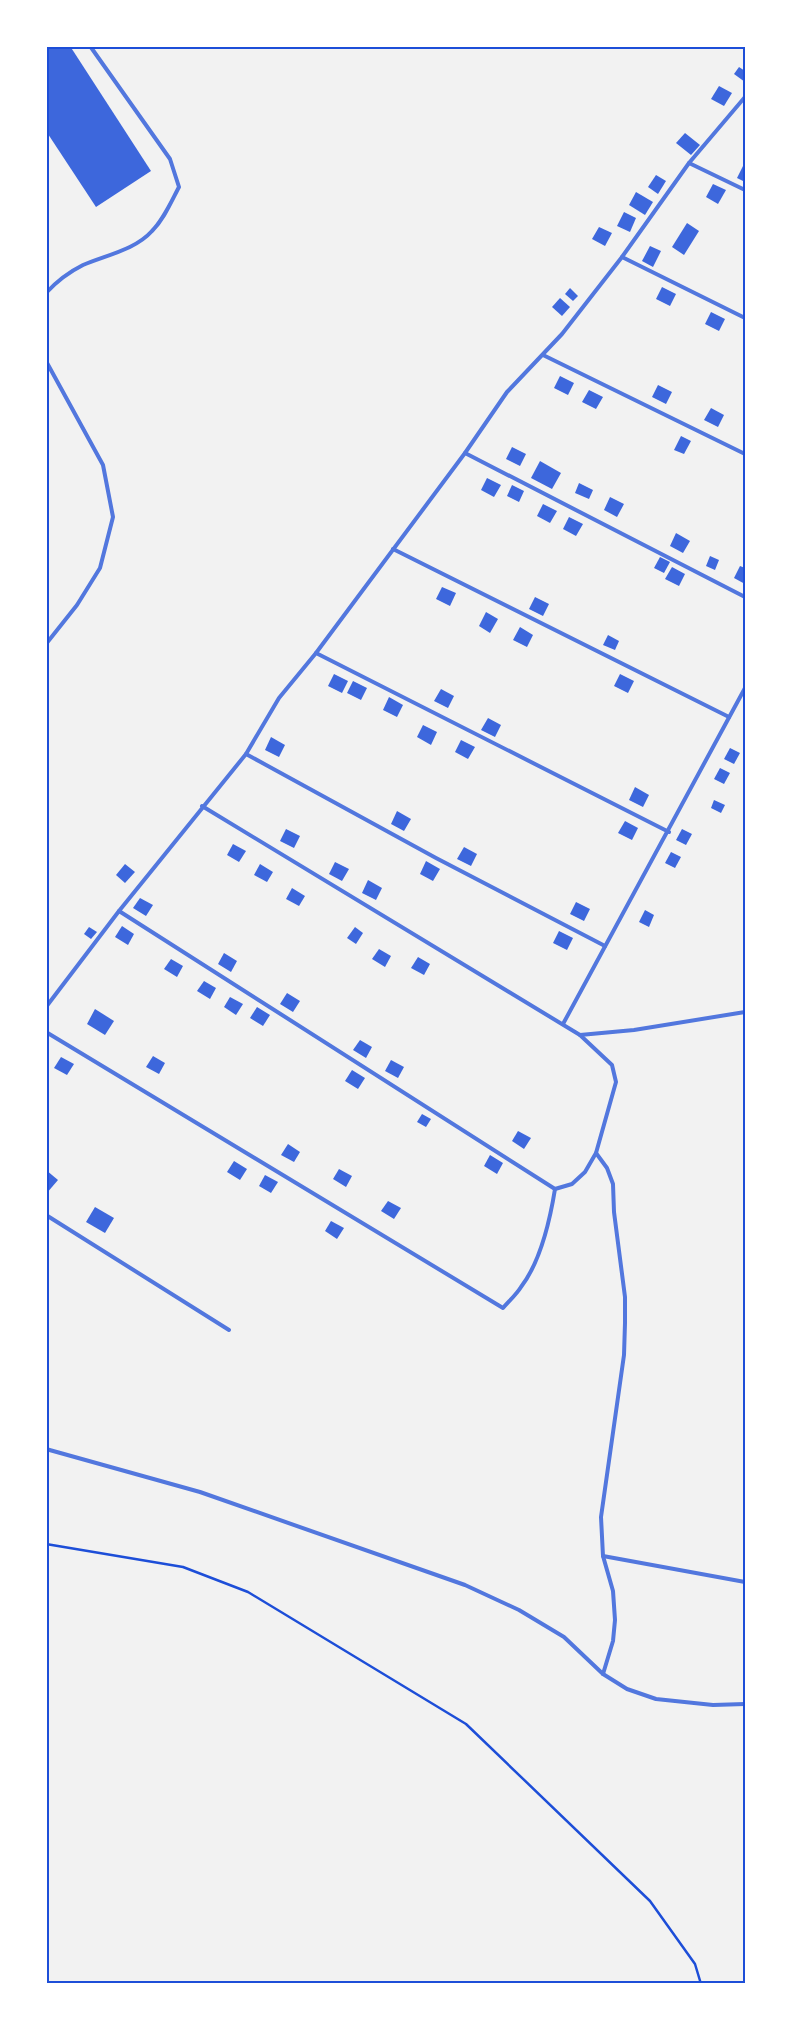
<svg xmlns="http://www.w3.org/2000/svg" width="791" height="2030" font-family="Roboto,sans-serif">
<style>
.building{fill:#3d67dc}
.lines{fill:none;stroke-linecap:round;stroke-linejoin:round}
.path{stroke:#1d4ed8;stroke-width:2.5}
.service{stroke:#5277de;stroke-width:4}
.neatline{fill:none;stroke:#1d4ed8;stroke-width:2}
</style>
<rect width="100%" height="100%" fill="#f2f2f2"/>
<!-- building -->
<g class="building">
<path d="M46 46H70L151 171 96 207 46 131Z"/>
<path d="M739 67 745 71V82L734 74Z"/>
<path d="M719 86 732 93 724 106 711 99Z"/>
<path d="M685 133 700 145 691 155 676 143Z"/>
<path d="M745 162V182L737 178Z"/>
<path d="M656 175 666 181 658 194 648 187Z"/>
<path d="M713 184 726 190 718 204 706 197Z"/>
<path d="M636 192 653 202 645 215 629 205Z"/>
<path d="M624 212 636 218 630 232 617 226Z"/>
<path d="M687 223 699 231 684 255 672 247Z"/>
<path d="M599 227 612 233 605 246 592 239Z"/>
<path d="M650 246 661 251 653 267 642 261Z"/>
<path d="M662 287 676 294 670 306 656 299Z"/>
<path d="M570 288 578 296 573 301 565 294Z"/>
<path d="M560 298 570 307 562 316 552 307Z"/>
<path d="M711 312 725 319 719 331 705 324Z"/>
<path d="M560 376 574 383 568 395 554 388Z"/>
<path d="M658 385 672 392 666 404 652 397Z"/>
<path d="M589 390 603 397 596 409 582 402Z"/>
<path d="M711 408 724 415 718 427 704 420Z"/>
<path d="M681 436 691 441 684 454 674 450Z"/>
<path d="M512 447 526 454 520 466 506 459Z"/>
<path d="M540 461 561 473 552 489 531 478Z"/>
<path d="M487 478 501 485 494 497 481 490Z"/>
<path d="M579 483 593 490 589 499 575 493Z"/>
<path d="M512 485 524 491 519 502 507 496Z"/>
<path d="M610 497 624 504 617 517 604 510Z"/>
<path d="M543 504 557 511 550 523 537 516Z"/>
<path d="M569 517 583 524 576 536 563 529Z"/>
<path d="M676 533 690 541 683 553 670 546Z"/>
<path d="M710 556 719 560 715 570 706 566Z"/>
<path d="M660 557 670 562 664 573 654 568Z"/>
<path d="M740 566 745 568V584L734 578Z"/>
<path d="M672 567 685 574 679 586 665 579Z"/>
<path d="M442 587 456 593 450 606 436 599Z"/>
<path d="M535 597 549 604 543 616 529 609Z"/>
<path d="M486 612 498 619 490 633 479 626Z"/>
<path d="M520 627 533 635 527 647 513 640Z"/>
<path d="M608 635 619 641 615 650 603 645Z"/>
<path d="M334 674 348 681 342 693 328 686Z"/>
<path d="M620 674 634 681 628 693 614 686Z"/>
<path d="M353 681 367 688 361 700 347 693Z"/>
<path d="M441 689 454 696 448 708 434 701Z"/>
<path d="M389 697 403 705 397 717 383 710Z"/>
<path d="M488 718 501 725 495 737 481 730Z"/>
<path d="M423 725 437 732 431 745 417 737Z"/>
<path d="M271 737 285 745 279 757 265 750Z"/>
<path d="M461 740 475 747 468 759 455 752Z"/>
<path d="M730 748 740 753 734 764 724 759Z"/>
<path d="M720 768 730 773 724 784 714 779Z"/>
<path d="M635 787 649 795 643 807 629 800Z"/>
<path d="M714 800 725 805 721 813 711 808Z"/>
<path d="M397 811 411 819 404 831 391 824Z"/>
<path d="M625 821 638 828 632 840 618 833Z"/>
<path d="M286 829 300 836 294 848 280 841Z"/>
<path d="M682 829 692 834 686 845 676 840Z"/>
<path d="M233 844 246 851 239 862 227 855Z"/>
<path d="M464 847 477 854 471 866 457 859Z"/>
<path d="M671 852 681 857 675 868 665 863Z"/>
<path d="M426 861 440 869 433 881 420 874Z"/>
<path d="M335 862 349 869 342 881 329 874Z"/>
<path d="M125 864 135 872 125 883 116 875Z"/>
<path d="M260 864 273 872 267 882 254 875Z"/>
<path d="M368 880 382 888 376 900 362 893Z"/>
<path d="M292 888 305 896 299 906 286 899Z"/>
<path d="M140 898 153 905 146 916 133 908Z"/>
<path d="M576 902 590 909 584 921 570 914Z"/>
<path d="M645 910 654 915 649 927 639 922Z"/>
<path d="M122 926 134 934 128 945 115 937Z"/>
<path d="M89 927 97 932 91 939 84 934Z"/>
<path d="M355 927 363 933 356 944 347 938Z"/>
<path d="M559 931 573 938 567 950 553 943Z"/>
<path d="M379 949 391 956 385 967 372 959Z"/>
<path d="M224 953 237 961 231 972 218 964Z"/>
<path d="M418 957 430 964 424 975 411 968Z"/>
<path d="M171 959 183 966 177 977 164 969Z"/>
<path d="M204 981 216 988 210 999 197 991Z"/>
<path d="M287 993 300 1001 293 1012 280 1004Z"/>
<path d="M230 997 243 1004 236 1015 224 1007Z"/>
<path d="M257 1007 270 1015 263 1026 250 1018Z"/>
<path d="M95 1009 114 1021 105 1035 87 1024Z"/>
<path d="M360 1040 372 1047 366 1058 353 1050Z"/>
<path d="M153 1056 165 1063 159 1074 146 1067Z"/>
<path d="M61 1057 74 1064 67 1075 54 1068Z"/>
<path d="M391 1060 404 1067 398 1078 385 1071Z"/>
<path d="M352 1070 365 1078 358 1089 345 1081Z"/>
<path d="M422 1114 431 1119 426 1127 417 1122Z"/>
<path d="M518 1131 531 1138 524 1149 512 1141Z"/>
<path d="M288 1144 300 1152 294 1162 281 1155Z"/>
<path d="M490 1155 503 1163 497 1174 484 1166Z"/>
<path d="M234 1161 247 1169 240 1180 227 1172Z"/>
<path d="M339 1169 352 1176 346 1187 333 1179Z"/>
<path d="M46 1170 58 1180 46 1194Z"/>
<path d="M265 1175 278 1182 271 1193 259 1186Z"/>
<path d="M388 1201 401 1208 394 1219 381 1211Z"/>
<path d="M95 1207 114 1218 105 1233 86 1222Z"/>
<path d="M331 1221 344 1228 337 1239 325 1231Z"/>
</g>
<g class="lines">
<!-- path -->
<path class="path" d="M46 1544 183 1567 248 1592 466 1724 650 1901 695 1964 701 1984"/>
<!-- service -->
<g class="service">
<path d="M689 163 745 190"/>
<path d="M622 257 745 318"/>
<path d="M46 293C57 281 69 272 83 265 106 255 135 250 152 231 164 219 171 202 179 187L170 159 90 46"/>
<path d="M543 355 745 454"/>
<path d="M46 361 103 465 113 517 100 568 77 605 46 644"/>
<path d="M465 453 745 597"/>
<path d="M393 549 729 717"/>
<path d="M316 653 669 832"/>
<path d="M246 754 436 858 605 946"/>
<path d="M119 911 555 1189"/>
<path d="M46 1007 119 911 246 754 279 698 316 653 465 453 507 392 562 334 622 257 689 163 745 97"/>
<path d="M563 1024 745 688"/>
<path d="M46 1032 503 1308C509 1301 516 1295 521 1287 541 1261 550 1220 555 1189L572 1184 585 1172 596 1153 616 1082 612 1065 580 1035 202 806"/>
<path d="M580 1035 634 1030 745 1012"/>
<path d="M596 1153 607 1168 613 1184 614 1212 625 1297V1323L624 1355 601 1517 603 1556 613 1591 615 1620 613 1641 603 1674"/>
<path d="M46 1215 229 1330"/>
<path d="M46 1449 200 1492 465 1585 519 1610 564 1637 603 1674 627 1689 656 1699 713 1705 745 1704"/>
<path d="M603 1556 745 1582"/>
</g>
</g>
<!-- border -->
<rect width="791" height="2030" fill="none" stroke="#ffffff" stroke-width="95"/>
<rect x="48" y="48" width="696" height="1934" class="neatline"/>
</svg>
